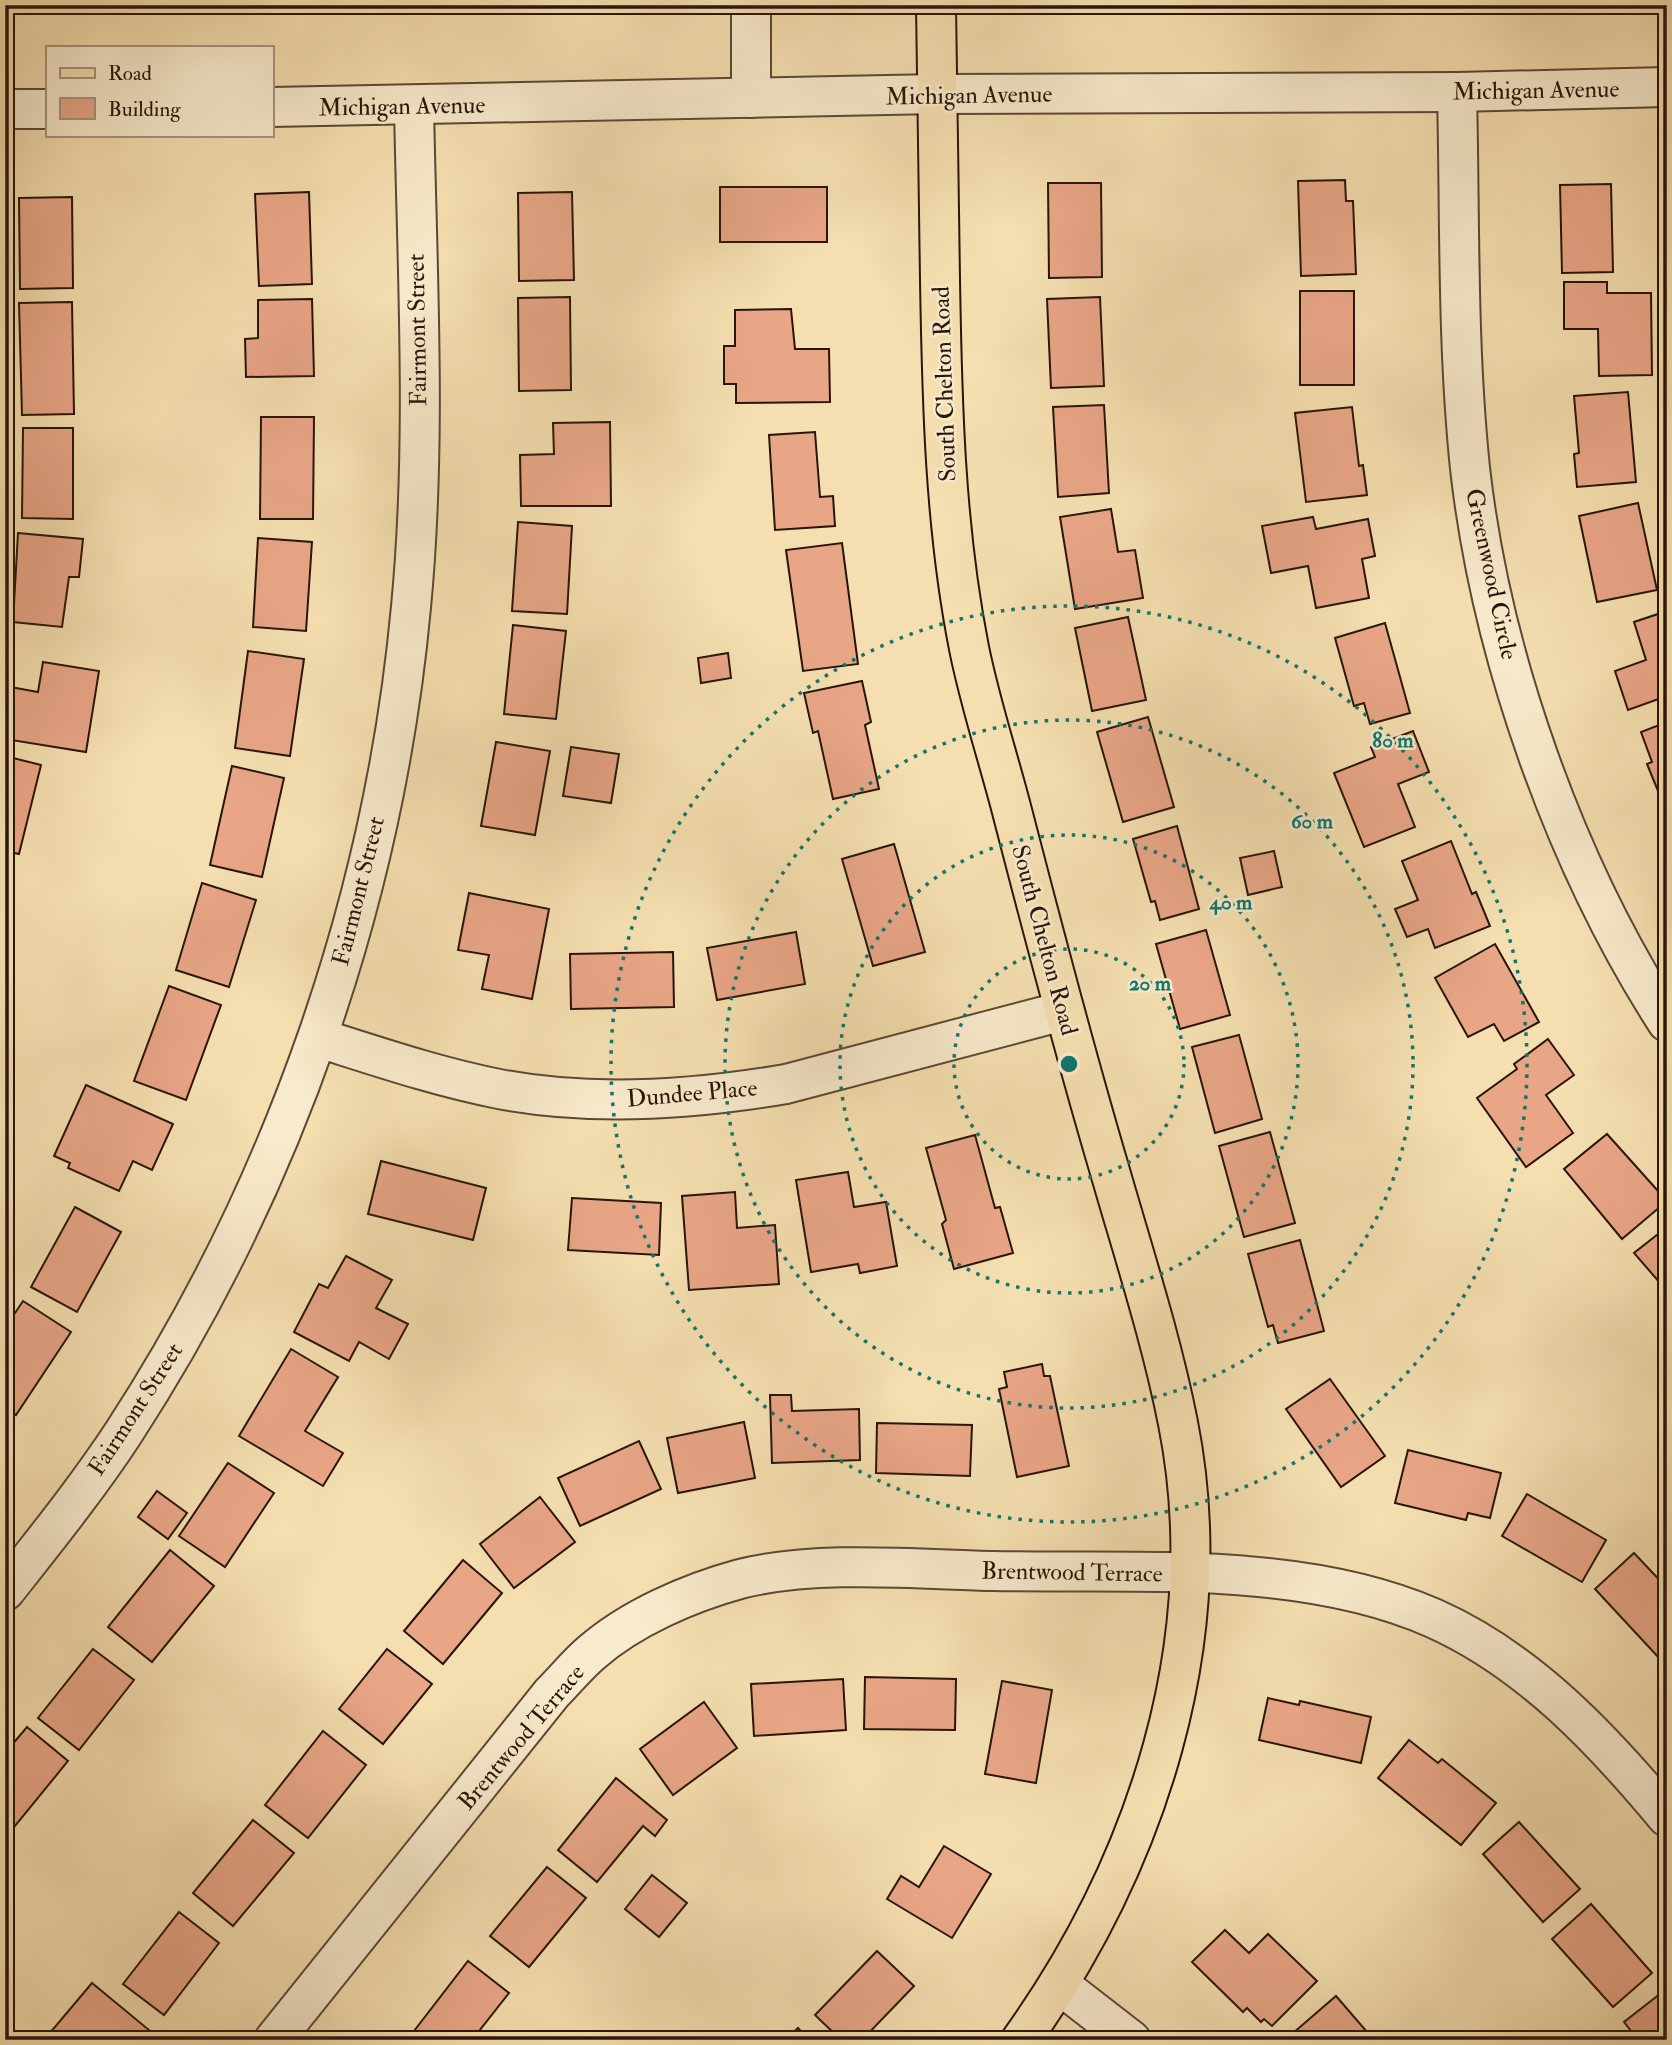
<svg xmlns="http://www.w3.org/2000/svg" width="1672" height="2045" font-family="'IM FELL Double Pica',serif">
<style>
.building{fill:#e9a687;stroke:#28150a;stroke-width:2}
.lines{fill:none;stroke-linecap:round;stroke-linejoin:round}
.minor-casing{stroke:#5b4834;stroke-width:42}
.major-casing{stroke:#28150a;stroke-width:42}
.minor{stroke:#f8eacc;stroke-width:38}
.major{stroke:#f5dfb0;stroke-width:38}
.ring{fill:none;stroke:#0f766e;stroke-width:3.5;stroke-dasharray:3.5 7}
.labels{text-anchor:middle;stroke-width:5;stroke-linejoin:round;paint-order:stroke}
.street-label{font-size:24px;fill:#28150a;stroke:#f8eacc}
.centre{fill:#0f766e;stroke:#f8eacc;stroke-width:3.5}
.ring-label{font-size:21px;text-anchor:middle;font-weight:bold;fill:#0f766e;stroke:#f8eacc;stroke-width:5;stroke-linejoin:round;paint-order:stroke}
</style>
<rect width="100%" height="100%" fill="#f5dfb0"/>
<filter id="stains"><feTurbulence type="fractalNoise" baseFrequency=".00286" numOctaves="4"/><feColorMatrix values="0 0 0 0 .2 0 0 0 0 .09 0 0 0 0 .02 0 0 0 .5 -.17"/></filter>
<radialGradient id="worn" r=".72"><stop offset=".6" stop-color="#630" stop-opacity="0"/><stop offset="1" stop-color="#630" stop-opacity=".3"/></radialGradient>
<!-- building -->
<g class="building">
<rect x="5" y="5" width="25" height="6"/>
<path d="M48 5H157V9L48 11Z"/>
<path d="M1345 180 1346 201H1353L1356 274 1301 276 1298 181Z"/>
<path d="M1048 183H1101L1102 277 1049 278Z"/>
<path d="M1611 184 1613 272 1562 273 1560 185Z"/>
<rect x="720" y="187" width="107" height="55"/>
<path d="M309 192 312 284 259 286 255 194Z"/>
<path d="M572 192 574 280 519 281 518 193Z"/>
<path d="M72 197 73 288 20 289 19 198Z"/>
<path d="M1564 282H1607V293H1651L1652 375 1599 376 1598 329H1564Z"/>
<rect x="1300" y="291" width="54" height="94"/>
<path d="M570 297 571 390 519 391 518 298Z"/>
<path d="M1100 297 1104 386 1051 388 1047 299Z"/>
<path d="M312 299 314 376 246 377 245 339 258 338V300Z"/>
<path d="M72 302 74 414 22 415 19 303Z"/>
<path d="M791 309 795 349H829L830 402 736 403V384H724V346H735V310Z"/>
<path d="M1628 392 1636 482 1577 487 1574 454 1579 453 1574 396Z"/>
<path d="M1104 405 1109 493 1058 497 1053 407Z"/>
<path d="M1352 407 1359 466 1363 465 1367 495 1306 502 1295 413Z"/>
<path d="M261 417H314L313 519H260Z"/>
<path d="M610 422 611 506H521L520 455 554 454 553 423Z"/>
<path d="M23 428H73V519L22 518Z"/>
<path d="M815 432 820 497 833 496 835 526 775 530 769 435Z"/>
<path d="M1638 503 1657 590 1597 602 1579 516Z"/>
<path d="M1111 509 1118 552 1135 550 1143 598 1075 609 1060 517Z"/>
<path d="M1313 517 1316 529 1368 519 1375 556 1362 559 1369 598 1316 608 1308 566 1271 573 1262 526Z"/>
<path d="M518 522 572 526 567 614 512 611Z"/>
<path d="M18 533 83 539 79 577H69L62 627 13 622Z"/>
<path d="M258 538 312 542 306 631 253 627Z"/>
<path d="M842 543 858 664 803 671 786 550Z"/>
<path d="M1667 611V696L1628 710 1615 671 1646 660 1634 622Z"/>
<path d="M1128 617 1146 700 1092 711 1075 628Z"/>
<path d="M1385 623 1410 713 1370 724 1364 703 1354 706 1335 638Z"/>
<path d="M513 625 566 631 556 719 504 714Z"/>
<path d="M248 651 304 659 290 756 235 748Z"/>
<path d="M728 653 731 678 701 683 698 658Z"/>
<path d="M43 662 99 671 86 752 5 739V686L38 692Z"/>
<path d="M862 681 871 722 865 725 879 789 833 799 818 731 813 733 804 693Z"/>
<path d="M1148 717 1174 807 1123 822 1097 732Z"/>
<path d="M1667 722V813L1647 764 1652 762 1641 732Z"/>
<path d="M1413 731 1429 772 1398 784 1415 827 1364 847 1334 773 1375 757 1371 747Z"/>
<path d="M496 742 550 751 535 835 481 826Z"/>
<path d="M571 747 619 754 611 803 563 796Z"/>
<path d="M5 756 41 765 19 854 5 851Z"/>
<path d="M232 766 284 778 262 877 210 865Z"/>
<path d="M1177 826 1199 909 1160 920 1155 901 1151 902 1133 839Z"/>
<path d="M1451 841 1472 894 1476 892 1490 926 1435 948 1428 929 1407 937 1395 909 1418 900 1402 861Z"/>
<path d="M894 844 925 952 873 966 842 859Z"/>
<path d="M1274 851 1282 887 1248 895 1240 858Z"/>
<path d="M202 883 256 900 229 987 176 970Z"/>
<path d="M469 893 549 909 532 999 482 989 489 955 458 950Z"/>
<path d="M1206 930 1230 1015 1180 1029 1156 944Z"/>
<path d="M796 932 805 984 717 1000 707 948Z"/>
<path d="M1495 944 1539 1022 1504 1041 1494 1024 1468 1037 1435 978Z"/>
<path d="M673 952 674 1007 571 1009 570 954Z"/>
<path d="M169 986 221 1005 186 1100 134 1081Z"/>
<path d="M1239 1035 1262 1119 1215 1133 1192 1047Z"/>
<path d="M1548 1039 1574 1075 1546 1095 1573 1133 1526 1167 1477 1098 1517 1069 1514 1064Z"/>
<path d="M86 1085 173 1124 152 1170 133 1161 119 1191 68 1168 70 1163 54 1156Z"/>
<path d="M1270 1132 1295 1223 1244 1237 1219 1146Z"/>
<path d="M1607 1134 1667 1201 1622 1239 1564 1169Z"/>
<path d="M975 1135 995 1208 1000 1207 1013 1253 954 1269 942 1224 946 1220 926 1148Z"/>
<path d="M381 1161 486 1188 473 1240 368 1214Z"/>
<path d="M848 1172 854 1207 886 1202 897 1266 860 1273 858 1264 811 1272 796 1180Z"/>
<path d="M735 1192 737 1228 775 1225 779 1284 689 1290 682 1196Z"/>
<path d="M572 1198 661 1203 659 1255 568 1250Z"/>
<path d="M75 1207 121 1232 77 1312 31 1287Z"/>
<path d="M1667 1227V1291L1634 1253Z"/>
<path d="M1300 1240 1324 1331 1278 1343 1273 1325 1268 1327 1248 1254Z"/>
<path d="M346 1256 392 1280 376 1308 408 1324 389 1359 359 1342 349 1361 294 1332 319 1284 328 1288Z"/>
<path d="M23 1301 71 1332 16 1415 5 1407V1328Z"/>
<path d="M291 1349 338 1377 305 1431 343 1453 323 1486 239 1436Z"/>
<path d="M1042 1364 1044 1376H1050L1069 1466 1017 1477 999 1389 1007 1387 1004 1372Z"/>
<path d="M1330 1379 1385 1456 1341 1487 1286 1409Z"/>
<path d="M770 1395H791L792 1411 859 1409 860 1460 772 1463Z"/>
<path d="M744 1422 755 1478 678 1493 667 1438Z"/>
<path d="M877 1423 972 1425 970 1476 876 1473Z"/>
<path d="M639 1441 661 1489 580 1526 558 1478Z"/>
<path d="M1408 1450 1501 1473 1490 1518 1468 1513 1466 1520 1395 1503Z"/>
<path d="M228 1463 274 1493 225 1567 179 1536Z"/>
<path d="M157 1491 187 1513 168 1539 138 1517Z"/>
<path d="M1527 1494 1606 1540 1582 1582 1502 1536Z"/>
<path d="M540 1497 575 1542 514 1588 480 1544Z"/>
<path d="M170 1550 214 1586 152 1662 108 1627Z"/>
<path d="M1634 1553 1667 1588V1652L1660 1659 1595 1589Z"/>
<path d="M463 1560 502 1593 443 1664 404 1631Z"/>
<path d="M93 1649 134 1680 79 1750 38 1718Z"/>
<path d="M387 1649 432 1684 383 1744 339 1709Z"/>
<path d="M865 1677 956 1679 955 1730 864 1729Z"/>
<path d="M843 1679 846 1730 754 1736 751 1684Z"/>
<path d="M1002 1681 1052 1690 1036 1783 985 1774Z"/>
<path d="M1268 1698 1299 1705 1300 1701 1371 1717 1361 1763 1259 1740Z"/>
<path d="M704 1702 737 1748 673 1795 640 1749Z"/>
<path d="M27 1727 68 1761 6 1837 5 1753Z"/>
<path d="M323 1731 366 1765 308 1838 265 1805Z"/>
<path d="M1409 1740 1438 1763 1442 1759 1496 1803 1461 1845 1378 1778Z"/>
<path d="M616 1778 667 1820 655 1836 643 1826 597 1882 558 1850Z"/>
<path d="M253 1820 294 1853 233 1926 193 1893Z"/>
<path d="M1519 1822 1580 1889 1543 1922 1483 1854Z"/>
<path d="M944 1846 991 1874 952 1938 887 1899 901 1876 919 1887Z"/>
<path d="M547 1867 586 1898 529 1967 490 1936Z"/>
<path d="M652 1875 687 1903 659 1937 625 1909Z"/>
<path d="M1591 1904 1652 1973 1613 2007 1552 1939Z"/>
<path d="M179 1912 219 1943 164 2015 123 1984Z"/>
<path d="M1225 1930 1249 1953 1268 1934 1317 1981 1272 2026 1264 2019 1261 2022 1247 2008 1243 2012 1192 1962Z"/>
<path d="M877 1951 914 1986 862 2040H841L815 2015Z"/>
<path d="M468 1961 509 1993 472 2040H426L414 2031Z"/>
<path d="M92 1983 149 2030 140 2040H44Z"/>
<path d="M1665 1990 1667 2040H1638L1624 2022Z"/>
<path d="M1336 1996 1374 2040H1285Z"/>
<path d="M798 2028 809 2040H785Z"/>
</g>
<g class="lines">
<!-- minor casing -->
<g class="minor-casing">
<g id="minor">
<path d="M751 5V98"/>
<path d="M1457 92C1460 217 1457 344 1470 468 1491 655 1565 864 1667 1022"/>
<path d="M271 107 937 94 1457 92 1667 87"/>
<path d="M5 109H47"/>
<path d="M319 1038C379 1057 438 1077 499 1089 593 1107 692 1100 786 1084L1063 1011"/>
<path d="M5 1591C46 1539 88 1487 124 1432 284 1186 384 899 411 607 427 441 417 272 414 106"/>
<path d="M1060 1985 1131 2040"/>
<path d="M274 2040 552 1693C565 1680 577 1665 591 1653 631 1618 689 1593 740 1579 815 1560 915 1569 993 1571 1134 1574 1301 1560 1433 1618 1528 1660 1602 1739 1667 1817"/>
</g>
</g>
<!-- major casing -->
<g class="major-casing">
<path id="major" d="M936 5C937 97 939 188 940 280 942 403 945 527 969 648 980 703 998 757 1012 811 1043 931 1074 1050 1109 1168 1133 1252 1161 1337 1178 1423 1221 1640 1147 1863 1021 2040"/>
</g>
<!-- minor -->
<use href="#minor" class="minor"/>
<!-- major -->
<use href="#major" class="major"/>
</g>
<!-- distance rings -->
<g class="ring">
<circle cx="1069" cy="1064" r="115"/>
<circle cx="1069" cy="1064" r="229"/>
<circle cx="1069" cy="1064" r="344"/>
<circle cx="1069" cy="1064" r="458"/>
</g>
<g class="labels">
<!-- street labels -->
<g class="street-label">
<text transform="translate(1536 90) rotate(-1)" y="8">Michigan Avenue</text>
<text transform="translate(969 95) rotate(-1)" y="8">Michigan Avenue</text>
<text transform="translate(402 106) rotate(-1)" y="8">Michigan Avenue</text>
<text transform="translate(417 330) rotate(-91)" y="8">Fairmont Street</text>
<text transform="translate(944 384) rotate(-92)" y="8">South Chelton Road</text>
<text transform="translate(1492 574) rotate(78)" y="8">Greenwood Circle</text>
<text transform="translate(358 891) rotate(-76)" y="8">Fairmont Street</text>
<text transform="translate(1045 940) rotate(75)" y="8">South Chelton Road</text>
<text transform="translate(692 1093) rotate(-5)" y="8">Dundee Place</text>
<text transform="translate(135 1409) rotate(-57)" y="8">Fairmont Street</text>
<text transform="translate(1072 1572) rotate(1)" y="8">Brentwood Terrace</text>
<text transform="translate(521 1737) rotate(-50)" y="8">Brentwood Terrace</text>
</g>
</g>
<circle cx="1069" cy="1064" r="10" class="centre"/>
<g class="ring-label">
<text x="1393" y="747">80 m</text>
<text x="1312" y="828">60 m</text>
<text x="1231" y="909">40 m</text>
<text x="1150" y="990">20 m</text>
</g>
<!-- margin -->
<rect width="1672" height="2045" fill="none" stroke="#f5dfb0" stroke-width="28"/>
<rect x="7" y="7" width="1658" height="2031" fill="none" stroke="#28150a" stroke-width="3.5"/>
<rect x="14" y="14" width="1644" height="2017" fill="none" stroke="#28150a" stroke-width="2"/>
<!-- legend -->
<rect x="46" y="46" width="228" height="91" fill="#f8eacc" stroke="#a5957e" stroke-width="2"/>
<rect x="60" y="68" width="35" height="10" fill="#f5dfb0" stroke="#a5957e" stroke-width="2"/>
<text x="108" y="80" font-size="21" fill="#28150a">Road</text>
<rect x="60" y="98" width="35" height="21" fill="#e9a687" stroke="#a5957e" stroke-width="2"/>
<text x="108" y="116" font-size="21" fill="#28150a">Building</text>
<rect width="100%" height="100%" filter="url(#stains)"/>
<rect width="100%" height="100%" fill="url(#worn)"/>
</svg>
